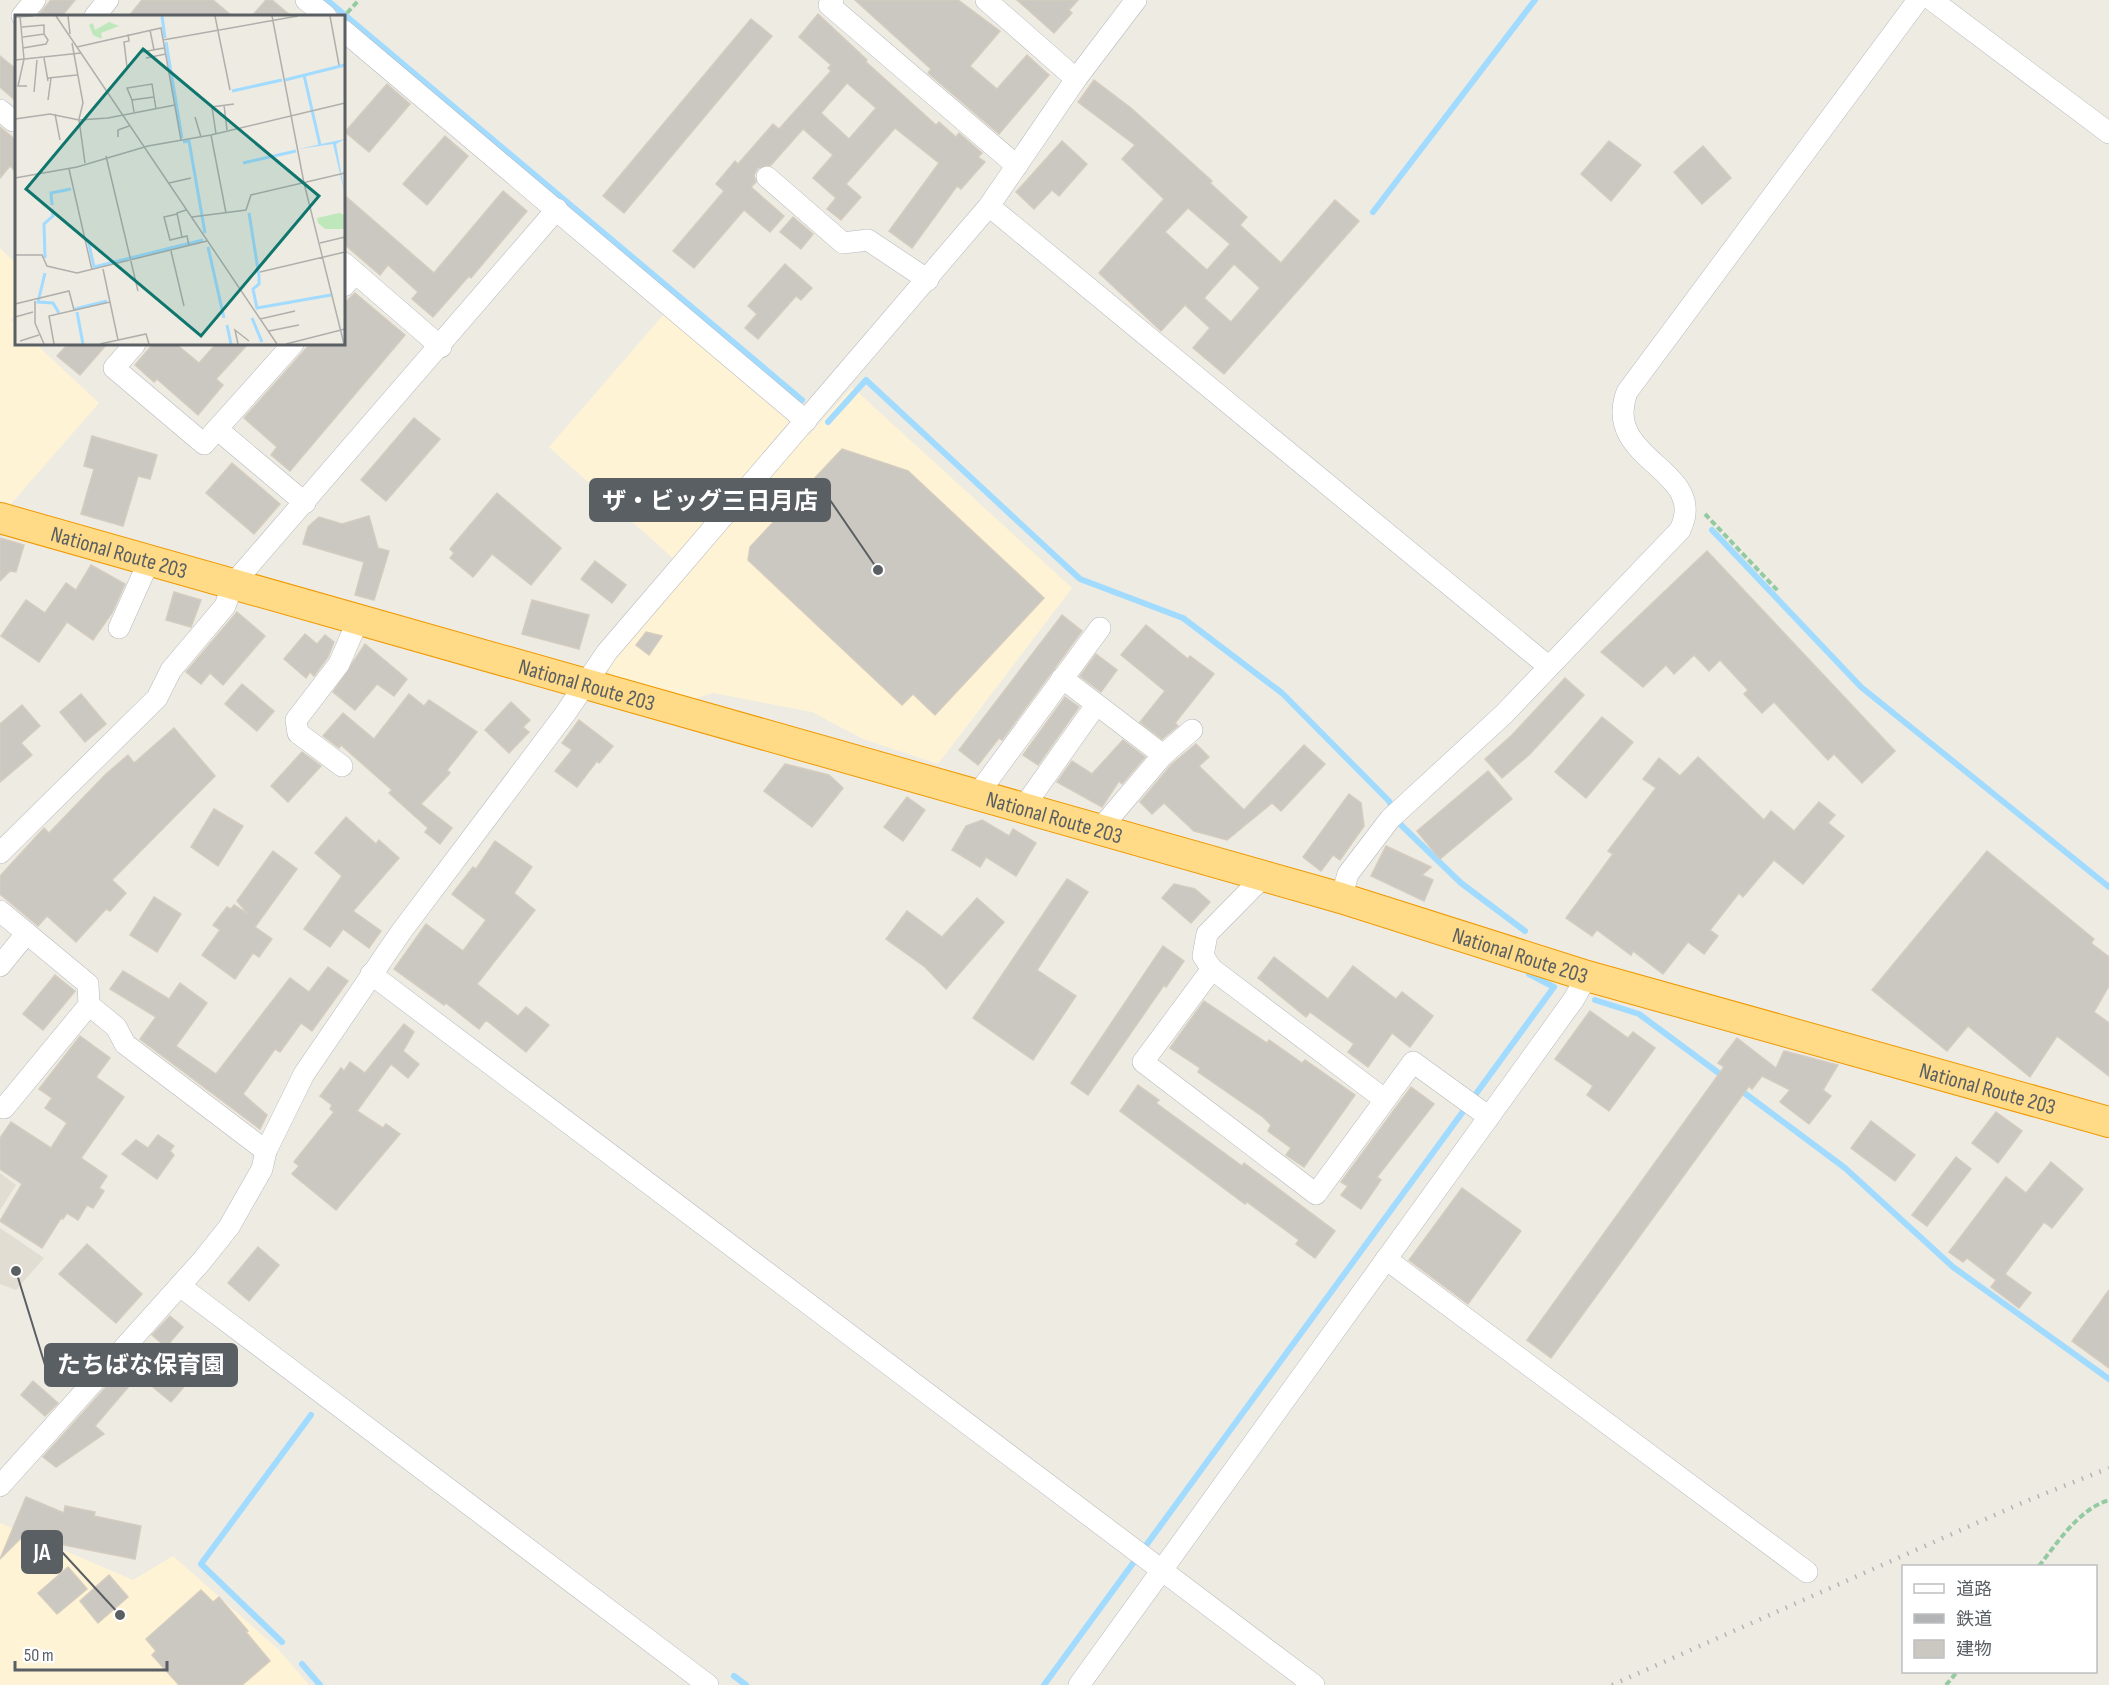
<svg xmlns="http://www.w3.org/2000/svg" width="2109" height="1685" font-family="'Sofia Sans Condensed','Noto Sans JP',sans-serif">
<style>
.commercial{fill:#fff3d6}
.education{fill:#e1ddd2}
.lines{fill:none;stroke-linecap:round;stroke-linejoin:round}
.stream{stroke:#a1dbff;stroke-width:6}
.building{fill:#cbc7c1;stroke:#d4ccbf;stroke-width:1.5;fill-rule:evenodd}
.minor-casing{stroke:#b5b9bd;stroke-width:22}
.highway-casing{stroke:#f09900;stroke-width:32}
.path{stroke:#94caa1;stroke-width:4;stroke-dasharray:6 3;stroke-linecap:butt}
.minor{stroke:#fff;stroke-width:21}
.highway{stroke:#ffdb88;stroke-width:30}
.rail{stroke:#b3b4b5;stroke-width:4.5;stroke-dasharray:1.5 8;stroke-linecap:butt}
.labels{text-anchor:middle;stroke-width:6;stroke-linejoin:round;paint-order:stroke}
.street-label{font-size:22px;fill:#5a5f64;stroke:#fff}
.inset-river{fill:none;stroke:#a1dbff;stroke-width:3}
.inset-road{fill:none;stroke:#afafac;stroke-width:1.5}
.view{fill:#0f766e;fill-opacity:0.15;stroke:#0f766e;stroke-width:3}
.inset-edge{fill:none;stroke:#5a5f64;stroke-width:3}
.leader{fill:none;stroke:#5a5f64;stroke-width:2}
.callout-dot{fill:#5a5f64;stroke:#fff;stroke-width:2}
.callout{fill:#5a5f64;stroke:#5a5f64;stroke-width:2}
.callout-label{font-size:24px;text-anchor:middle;font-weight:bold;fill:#fff}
</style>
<rect width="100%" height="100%" fill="#eeebe2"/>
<!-- commercial -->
<g class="commercial">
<path d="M0 248 16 264V314L11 320 16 325V344H36L99 403 11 504 0 501Z"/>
<path d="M665 313 809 435 852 387 1072 588 938 764 863 739 812 712 713 693 693 699 610 676 608 666 686 570 549 447Z"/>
<path d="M0 1523 133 1580 173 1556 278 1649 309 1685H0Z"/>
</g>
<!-- education -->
<g class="education">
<path d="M0 1173 16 1185 0 1210Z"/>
<path d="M0 1228 44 1258 16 1290 0 1284Z"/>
</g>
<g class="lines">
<!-- stream -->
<g class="stream">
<path d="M327 0 802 400"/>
<path d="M1373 212 1535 0"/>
<path d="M828 422 866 380 1080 579 1183 618 1282 693 1389 801 1393 809"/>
<path d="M1712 530 1861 687 2109 887"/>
<path d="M1398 818 1401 825 1461 883 1525 931"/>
<path d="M1595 1000 1639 1014 1724 1077"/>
<path d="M1739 1089 1845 1168 1953 1267 2109 1379"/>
<path d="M282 1642 201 1564 311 1415"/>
<path d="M302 1664 320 1685"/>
<path d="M734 1676 746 1685"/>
<path d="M1044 1685 1554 987 1529 974"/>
</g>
</g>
<!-- building -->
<g class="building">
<path d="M51 0H75L62 16H38Z"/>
<path d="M142 0H213L232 16H129Z"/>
<path d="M266 0H272L291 16H252Z"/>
<path d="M855 0H958L1000 31 970 66 997 89 1027 55 1049 75 999 134 928 73 931 69Z"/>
<path d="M1017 0H1078L1069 10 1072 13 1054 33Z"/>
<path d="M818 14 867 60 866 62 936 125 939 122 956 137 959 133 982 153 978 157 985 162 961 189 957 186 912 248 889 231 939 163 895 128 846 184 861 197 841 220 827 209 836 198 813 178 833 155 803 129 771 165 758 168 754 175 756 182 751 187 784 216 770 232 744 210 694 268 673 251 724 191 716 184 735 161 738 164 773 124 779 129 831 71 828 68 831 65 799 37ZM847 83 876 108 849 139 821 113Z"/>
<path d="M751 19 772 36 624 213 603 196Z"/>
<path d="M0 56 16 69V101L0 87Z"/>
<path d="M1094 80 1131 108 1212 181 1210 183 1247 217 1240 225 1281 263 1335 200 1359 221 1224 374 1193 348 1210 328 1185 305 1161 331 1099 273 1164 199 1122 159 1135 145 1078 102ZM1188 208 1230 244 1207 270 1165 232ZM1234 264 1260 288 1231 322 1204 298Z"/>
<path d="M387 84 410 104 369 152 345 132Z"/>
<path d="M0 127 16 140V172L10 166 0 178Z"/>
<path d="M445 136 468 156 427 205 403 184Z"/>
<path d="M1062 141 1087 164 1059 196 1052 190 1034 209 1016 192Z"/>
<path d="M1609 141 1641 165 1611 201 1581 174Z"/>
<path d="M1703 146 1731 178 1702 204 1674 172Z"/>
<path d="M503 191 527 211 471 278 469 276 433 317 412 299 418 292 388 265 380 275 344 244V195L434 273Z"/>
<path d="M793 217 813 234 801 249 780 232Z"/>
<path d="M785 264 812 288 801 300 796 296 758 339 745 328 757 314 748 306Z"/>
<path d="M355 293 405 335 290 471 271 455 277 447 244 418 310 344H344V303Z"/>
<path d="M68 344H107L80 375 57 356Z"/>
<path d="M153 344H176L199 363 216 344H248L216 379 223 385 198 415 157 379 154 382 135 365Z"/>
<path d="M414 418 440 439 386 501 361 480Z"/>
<path d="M92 436 157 455 150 479 138 476 123 526 81 514 94 469 84 466Z"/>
<path d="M842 449 908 471 1044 598 935 715 913 694 902 705 748 560 750 547Z"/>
<path d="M232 463 280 504 254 534 206 493Z"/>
<path d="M497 493 561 548 531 585 492 554 473 577 450 558 454 553 450 549Z"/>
<path d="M369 516 378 548 389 551 374 600 355 595 364 562 303 544 308 527 319 517 342 524Z"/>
<path d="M0 538 24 545 16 572 10 571 0 581Z"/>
<path d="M1707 551 1895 751 1862 783 1834 754 1828 760 1774 702 1762 713 1744 694 1748 690 1720 660 1709 671 1694 655 1674 674 1666 665 1643 687 1601 652Z"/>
<path d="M595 561 626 585 612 603 581 579Z"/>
<path d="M91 565 125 584 112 613 93 640 67 622 39 662 1 636 26 600 45 613 66 583 76 590Z"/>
<path d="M174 592 201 600 191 627 166 620Z"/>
<path d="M532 600 589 615 579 649 522 634Z"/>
<path d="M237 612 265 636 223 685 210 673 201 684 186 672Z"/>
<path d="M1062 615 1082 631 1002 740 999 738 978 765 959 750Z"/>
<path d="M1146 625 1188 659 1190 656 1214 674 1175 723 1178 726 1162 739 1140 722 1165 691 1121 655Z"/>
<path d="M646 632 662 636 649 655 636 645Z"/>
<path d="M305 634 317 644 325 635 334 642 328 657 314 676 310 672 306 678 284 659Z"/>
<path d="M365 644 407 679 394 696 377 684 355 710 333 692Z"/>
<path d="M1096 654 1117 670 1101 692 1080 676Z"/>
<path d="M1565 678 1584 695 1530 754 1502 778 1485 759 1512 735Z"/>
<path d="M242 684 274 711 257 731 225 704Z"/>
<path d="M81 694 106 724 85 742 60 712Z"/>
<path d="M409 694 424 706 429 700 477 732 447 770 450 773 421 804 452 828 440 844 425 832 428 828 389 793 392 790 341 745 339 748 323 736 343 713 374 739Z"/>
<path d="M1065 697 1079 707 1038 765 1023 755Z"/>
<path d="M511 702 530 720 523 727 529 732 509 753 485 730Z"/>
<path d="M22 705 40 726 21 743 32 755 0 782V724Z"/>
<path d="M1602 717 1633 742 1586 798 1555 772Z"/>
<path d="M579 720 613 746 599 763 597 761 577 787 555 771 572 750 562 743Z"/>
<path d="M174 728 215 776 112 880 126 893 110 911 106 909 76 942 47 916 38 926 0 894V876L44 828 49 833 105 775 128 755 134 763Z"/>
<path d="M1123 740 1145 757 1122 784 1119 781 1102 807 1057 782 1072 761 1092 774Z"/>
<path d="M1196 744 1209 757 1199 766 1244 810 1304 745 1325 764 1281 811 1272 803 1227 840 1194 831 1164 803 1152 814 1140 802 1172 764Z"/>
<path d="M302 752 321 766 288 802 271 786Z"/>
<path d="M1698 757 1764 820 1771 811 1794 831 1819 802 1835 815 1828 823 1844 836 1803 884 1774 860 1743 897 1739 893 1710 930 1718 936 1704 954 1688 942 1663 974 1633 951 1631 955 1597 930 1592 936 1566 918 1613 854 1608 851 1656 788 1643 779 1659 758 1680 776Z"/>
<path d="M785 764 829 775 843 788 812 827 764 791Z"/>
<path d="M1488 771 1512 799 1440 859 1417 831Z"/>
<path d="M1349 794 1361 803 1364 826 1340 860 1333 855 1321 871 1303 857Z"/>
<path d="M907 797 925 810 903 841 884 827Z"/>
<path d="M214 809 243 826 218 866 191 847Z"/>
<path d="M346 817 376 844 379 840 399 858 353 911 381 931 369 948 343 929 330 947 304 929 342 876 315 853Z"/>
<path d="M982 820 1009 836 1013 829 1036 843 1016 876 986 857 980 867 952 850 966 826Z"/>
<path d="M495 841 532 867 514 893 535 910 477 984 518 1016 526 1007 549 1025 526 1052 486 1020 479 1029 446 1003 444 1005 394 969 426 924 463 951 486 920 452 894 473 867 476 869Z"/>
<path d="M1386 846 1431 867 1422 875 1433 880 1424 901 1371 876Z"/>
<path d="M273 851 297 869 255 927 272 939 259 957 253 953 235 979 202 955 220 930 213 925 227 907 231 909 234 905 248 914 237 901Z"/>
<path d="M1987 851 2094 939 2091 943 2109 957V986L2094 1012 2109 1023V1076L2057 1036 2030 1077 1968 1026 1947 1051 1872 990Z"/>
<path d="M1067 879 1088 892 1037 970 1076 996 1033 1060 973 1018Z"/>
<path d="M1174 884 1195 889 1210 902 1191 923 1162 898Z"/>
<path d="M154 897 181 914 157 952 130 935Z"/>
<path d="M977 898 1004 922 946 989 925 967 886 939 907 911 942 937Z"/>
<path d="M1163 946 1184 961 1166 987 1164 985 1088 1095 1071 1083Z"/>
<path d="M1274 957 1328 999 1353 966 1396 999 1402 992 1433 1016 1410 1047 1392 1033 1368 1067 1348 1052 1354 1044 1310 1012 1306 1017 1258 978Z"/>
<path d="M328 967 348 981 312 1031 301 1023 280 1052 275 1049 243 1094 267 1115 260 1129 140 1039 156 1017 110 989 123 971 169 999 180 983 207 1003 176 1046 216 1074 290 978 309 992Z"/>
<path d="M55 975 75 991 43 1030 23 1014Z"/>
<path d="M1204 1001 1267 1043 1269 1040 1302 1063 1305 1060 1355 1095 1304 1167 1286 1155 1291 1148 1268 1131 1271 1125 1263 1117 1198 1072 1200 1068 1170 1048Z"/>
<path d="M1590 1011 1628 1038 1633 1032 1655 1048 1609 1111 1587 1095 1593 1086 1555 1059Z"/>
<path d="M404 1024 414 1032 403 1051 419 1064 408 1078 391 1064 357 1111 383 1128 386 1124 400 1134 336 1210 292 1174 299 1166 294 1162 334 1112 330 1109 332 1105 320 1096 341 1068 344 1071 350 1062 365 1073Z"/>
<path d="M80 1036 110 1058 96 1077 124 1097 81 1158 107 1176 99 1188 104 1191 93 1208 87 1205 78 1220 67 1213 63 1219 61 1218 42 1248 0 1221 22 1184 0 1169V1138L11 1122 51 1148 67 1123 45 1108 52 1098 39 1089Z"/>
<path d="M1737 1038 1776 1068 1784 1051 1838 1065 1823 1090 1831 1096 1809 1124 1780 1102 1790 1090 1762 1076 1752 1089 1749 1086 1551 1358 1527 1340 1724 1067 1718 1063Z"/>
<path d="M1138 1085 1159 1100 1156 1103 1242 1166 1244 1163 1335 1231 1315 1258 1296 1244 1299 1240 1247 1202 1245 1204 1120 1111Z"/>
<path d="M1411 1087 1434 1104 1377 1177 1381 1180 1361 1209 1341 1195 1348 1186 1341 1182Z"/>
<path d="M1996 1112 2022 1131 1998 1163 1972 1143Z"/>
<path d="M1871 1121 1915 1155 1895 1181 1851 1148Z"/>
<path d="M158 1135 174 1146 170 1151 174 1155 157 1179 122 1154 136 1140 148 1148Z"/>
<path d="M1956 1157 1971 1169 1927 1226 1912 1215Z"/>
<path d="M2051 1162 2083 1189 2052 1228 2044 1222 2005 1274 2031 1293 2019 1308 1991 1287 1996 1280 1967 1258 1963 1262 1949 1252 2006 1177 2026 1193Z"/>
<path d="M1462 1188 1521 1231 1468 1304 1409 1260Z"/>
<path d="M87 1244 142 1294 116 1323 59 1274Z"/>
<path d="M258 1247 279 1265 249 1301 228 1283Z"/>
<path d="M2109 1290V1368L2072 1341Z"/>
<path d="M170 1316 183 1327 166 1347 152 1335Z"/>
<path d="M170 1357 193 1376 171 1402 148 1383Z"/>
<path d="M116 1376 129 1386 95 1426 104 1434 56 1467 43 1457Z"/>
<path d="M33 1381 58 1403 45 1416 21 1395Z"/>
<path d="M26 1497 64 1513 65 1506 95 1512 94 1516 141 1526 135 1559 64 1545 29 1530 0 1559Z"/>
<path d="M68 1567 87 1589 57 1614 38 1593Z"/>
<path d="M109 1575 128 1597 98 1623 80 1601Z"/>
<path d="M201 1590 213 1602 219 1597 248 1631 246 1632 270 1661 242 1685H179L152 1655 156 1651 146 1639Z"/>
</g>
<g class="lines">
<!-- minor casing -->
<g class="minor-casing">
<g id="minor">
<path d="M306 0 326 16"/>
<path d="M833 0 829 5 1017 166"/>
<path d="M986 0 1076 79"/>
<path d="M1932 0 2109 133"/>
<path d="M22 16 35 0"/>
<path d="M95 16 108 0"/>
<path d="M344 31 806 421"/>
<path d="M0 110 13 121"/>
<path d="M767 177 843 243 868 240 928 280"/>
<path d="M989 206 1548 666"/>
<path d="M344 263 441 347"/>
<path d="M344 286 355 273"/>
<path d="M135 344 114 368 204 444 217 429"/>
<path d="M293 344 217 429 305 503"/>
<path d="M119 628 149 561"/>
<path d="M1062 678 1163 755"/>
<path d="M342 766 298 733 296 720 339 664 358 620"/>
<path d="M977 795 1100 628"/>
<path d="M1023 808 1096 705"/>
<path d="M1100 829 1163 755 1192 730"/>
<path d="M0 853 157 698 171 670 225 606 233 584 557 209"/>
<path d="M1264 876 1207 934 1203 956 1212 969 1384 1099"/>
<path d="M1341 898 1348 874 1390 819 1504 714 1680 530C1710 469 1601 461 1627 392L1918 0"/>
<path d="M0 911 88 984 89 1005 116 1027 125 1044 266 1151"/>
<path d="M0 966 26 934"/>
<path d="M1212 969 1143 1062 1316 1194 1413 1062 1489 1117"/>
<path d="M371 974 1314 1685"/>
<path d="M4 1108 89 1005"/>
<path d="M1386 1259 1807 1572"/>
<path d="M180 1286 708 1685"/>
<path d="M0 1486 201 1262 229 1227 262 1169 266 1151 304 1074 401 932 565 714 607 652 989 206 1076 79 1136 0"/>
<path d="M1079 1685 1574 999 1587 976"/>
</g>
</g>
<!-- highway casing -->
<g class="highway-casing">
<g id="highway">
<path id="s1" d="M0 518 1341 898 1587 976 2109 1122"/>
</g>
</g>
<!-- path -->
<g class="path">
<path d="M347 13 359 0"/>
<path d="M1705 514 1778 591"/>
<path d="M2039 1566C2058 1542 2079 1509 2109 1500"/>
<path d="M1946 1685 1957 1672"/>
</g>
<!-- minor -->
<use href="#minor" class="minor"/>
<!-- highway -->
<use href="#highway" class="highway"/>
<!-- rail -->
<path class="rail" d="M1612 1685 2024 1502 2109 1468"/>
</g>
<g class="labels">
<!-- street labels -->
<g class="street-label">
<text dy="8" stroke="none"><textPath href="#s1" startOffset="124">National Route 203</textPath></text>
<text dy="8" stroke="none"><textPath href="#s1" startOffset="610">National Route 203</textPath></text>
<text dy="8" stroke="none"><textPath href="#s1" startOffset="1096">National Route 203</textPath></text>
<text dy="8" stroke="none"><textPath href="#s1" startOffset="1582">National Route 203</textPath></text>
<text dy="8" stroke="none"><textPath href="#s1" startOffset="2068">National Route 203</textPath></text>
</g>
</g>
<!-- overview -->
<g transform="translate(15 15)">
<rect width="330" height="330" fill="#eeebe2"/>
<path d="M94 7 104 11 86 18 87 24 78 20 74 10 78 8 80 15ZM324 198 330 200V214H310L303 208 302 203Z" fill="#bee8bc"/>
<path d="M330 124 321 129 330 180 318 129 283 134Z" fill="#a1dbff"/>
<path class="inset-river" d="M147 1 150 23M151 27 167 123M289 60 305 130M270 65 330 50M217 76 267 65M168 127 174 126 190 218M228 148 281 136M37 190 36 178 56 174M234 198 244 261V269L238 274 242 293 316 280M73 225 79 252 188 225M193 232 209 303M30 243 29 209 38 201 37 194M30 258 23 287 38 288 44 298M60 294 92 286M62 297 68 329M237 303 247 327M212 310 216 329"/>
<path class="inset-road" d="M5 1 9 44M41 1 262 329M53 1 55 19M200 1 215 75M257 1 289 168 329 329M315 1 324 50M0 2 18 1M7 12 29 10V19M135 15 139 35M8 22 29 19 33 25 31 29 8 33M148 25 283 1M57 28 68 88 64 104M62 32 146 13 166 125M127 37 149 33M29 43 33 66M131 43 151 39M9 44 3 71H12M0 45 66 38M112 52 109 27 114 26 113 19M33 63 62 60M19 77 22 45M33 85 36 63M117 85 112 73 137 69 141 94M209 90 212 115M119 97 117 85 139 82M40 99 45 125M180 102 186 122M0 104 35 99 64 105 93 103 160 90M64 105 70 148M201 119 197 92 219 89M196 120 211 198M103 122V115L114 111M91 141 123 276M54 154 77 255M0 163 62 152 133 131 196 120 330 88M154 168 176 163M162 199 149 202 155 225 172 221 174 231M177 202 231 195 236 180 330 158M167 222 162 198 171 195M305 228 330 222M156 236 169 291M0 240H27L32 251 62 258 192 226M88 254 103 325M245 257 330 237M20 286V308L29 329M0 289 54 276 59 295M0 302 18 297M245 304 280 296M254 316 284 310M5 326 24 320M39 329 34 301 95 287M85 329 131 319 134 329M223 329 220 315 234 326M271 329 330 314"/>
<path class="view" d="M128 34 304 181 186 321 11 174Z"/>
<rect width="330" height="330" class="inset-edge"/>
</g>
<!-- callouts -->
<path class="leader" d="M878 570L830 500M16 1271L45 1365M120 1615L62 1552"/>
<g class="callout-dot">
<circle cx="878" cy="570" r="6"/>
<circle cx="16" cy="1271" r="6"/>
<circle cx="120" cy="1615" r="6"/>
</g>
<g class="callout">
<rect x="590" y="479" width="240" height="42" rx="6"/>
<rect x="45" y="1344" width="192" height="42" rx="6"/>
<rect x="22" y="1531" width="40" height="42" rx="6"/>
</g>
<g class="callout-label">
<text x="710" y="509">ザ・ビッグ三日月店</text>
<text x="141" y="1373">たちばな保育園</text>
<text x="42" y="1560">JA</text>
</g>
<!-- legend -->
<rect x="1902" y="1565" width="195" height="108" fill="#ffffff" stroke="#bdbfc1" stroke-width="1.5"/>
<rect x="1914" y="1584" width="30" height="9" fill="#ffffff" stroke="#bdbfc1" stroke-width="1.5"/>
<text x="1956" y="1595" font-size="18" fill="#5a5f64">道路</text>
<rect x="1914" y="1614" width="30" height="9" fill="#b3b4b5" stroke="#bdbfc1" stroke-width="1.5"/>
<text x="1956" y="1625" font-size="18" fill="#5a5f64">鉄道</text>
<rect x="1914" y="1640" width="30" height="18" fill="#cbc7c1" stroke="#bdbfc1" stroke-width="1.5"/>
<text x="1956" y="1655" font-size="18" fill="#5a5f64">建物</text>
<!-- scale -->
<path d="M15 1661v9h152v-9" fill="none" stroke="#5a5f64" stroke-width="3"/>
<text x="24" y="1661" font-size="18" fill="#5a5f64" stroke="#ffffff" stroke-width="4.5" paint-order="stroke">50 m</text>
</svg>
